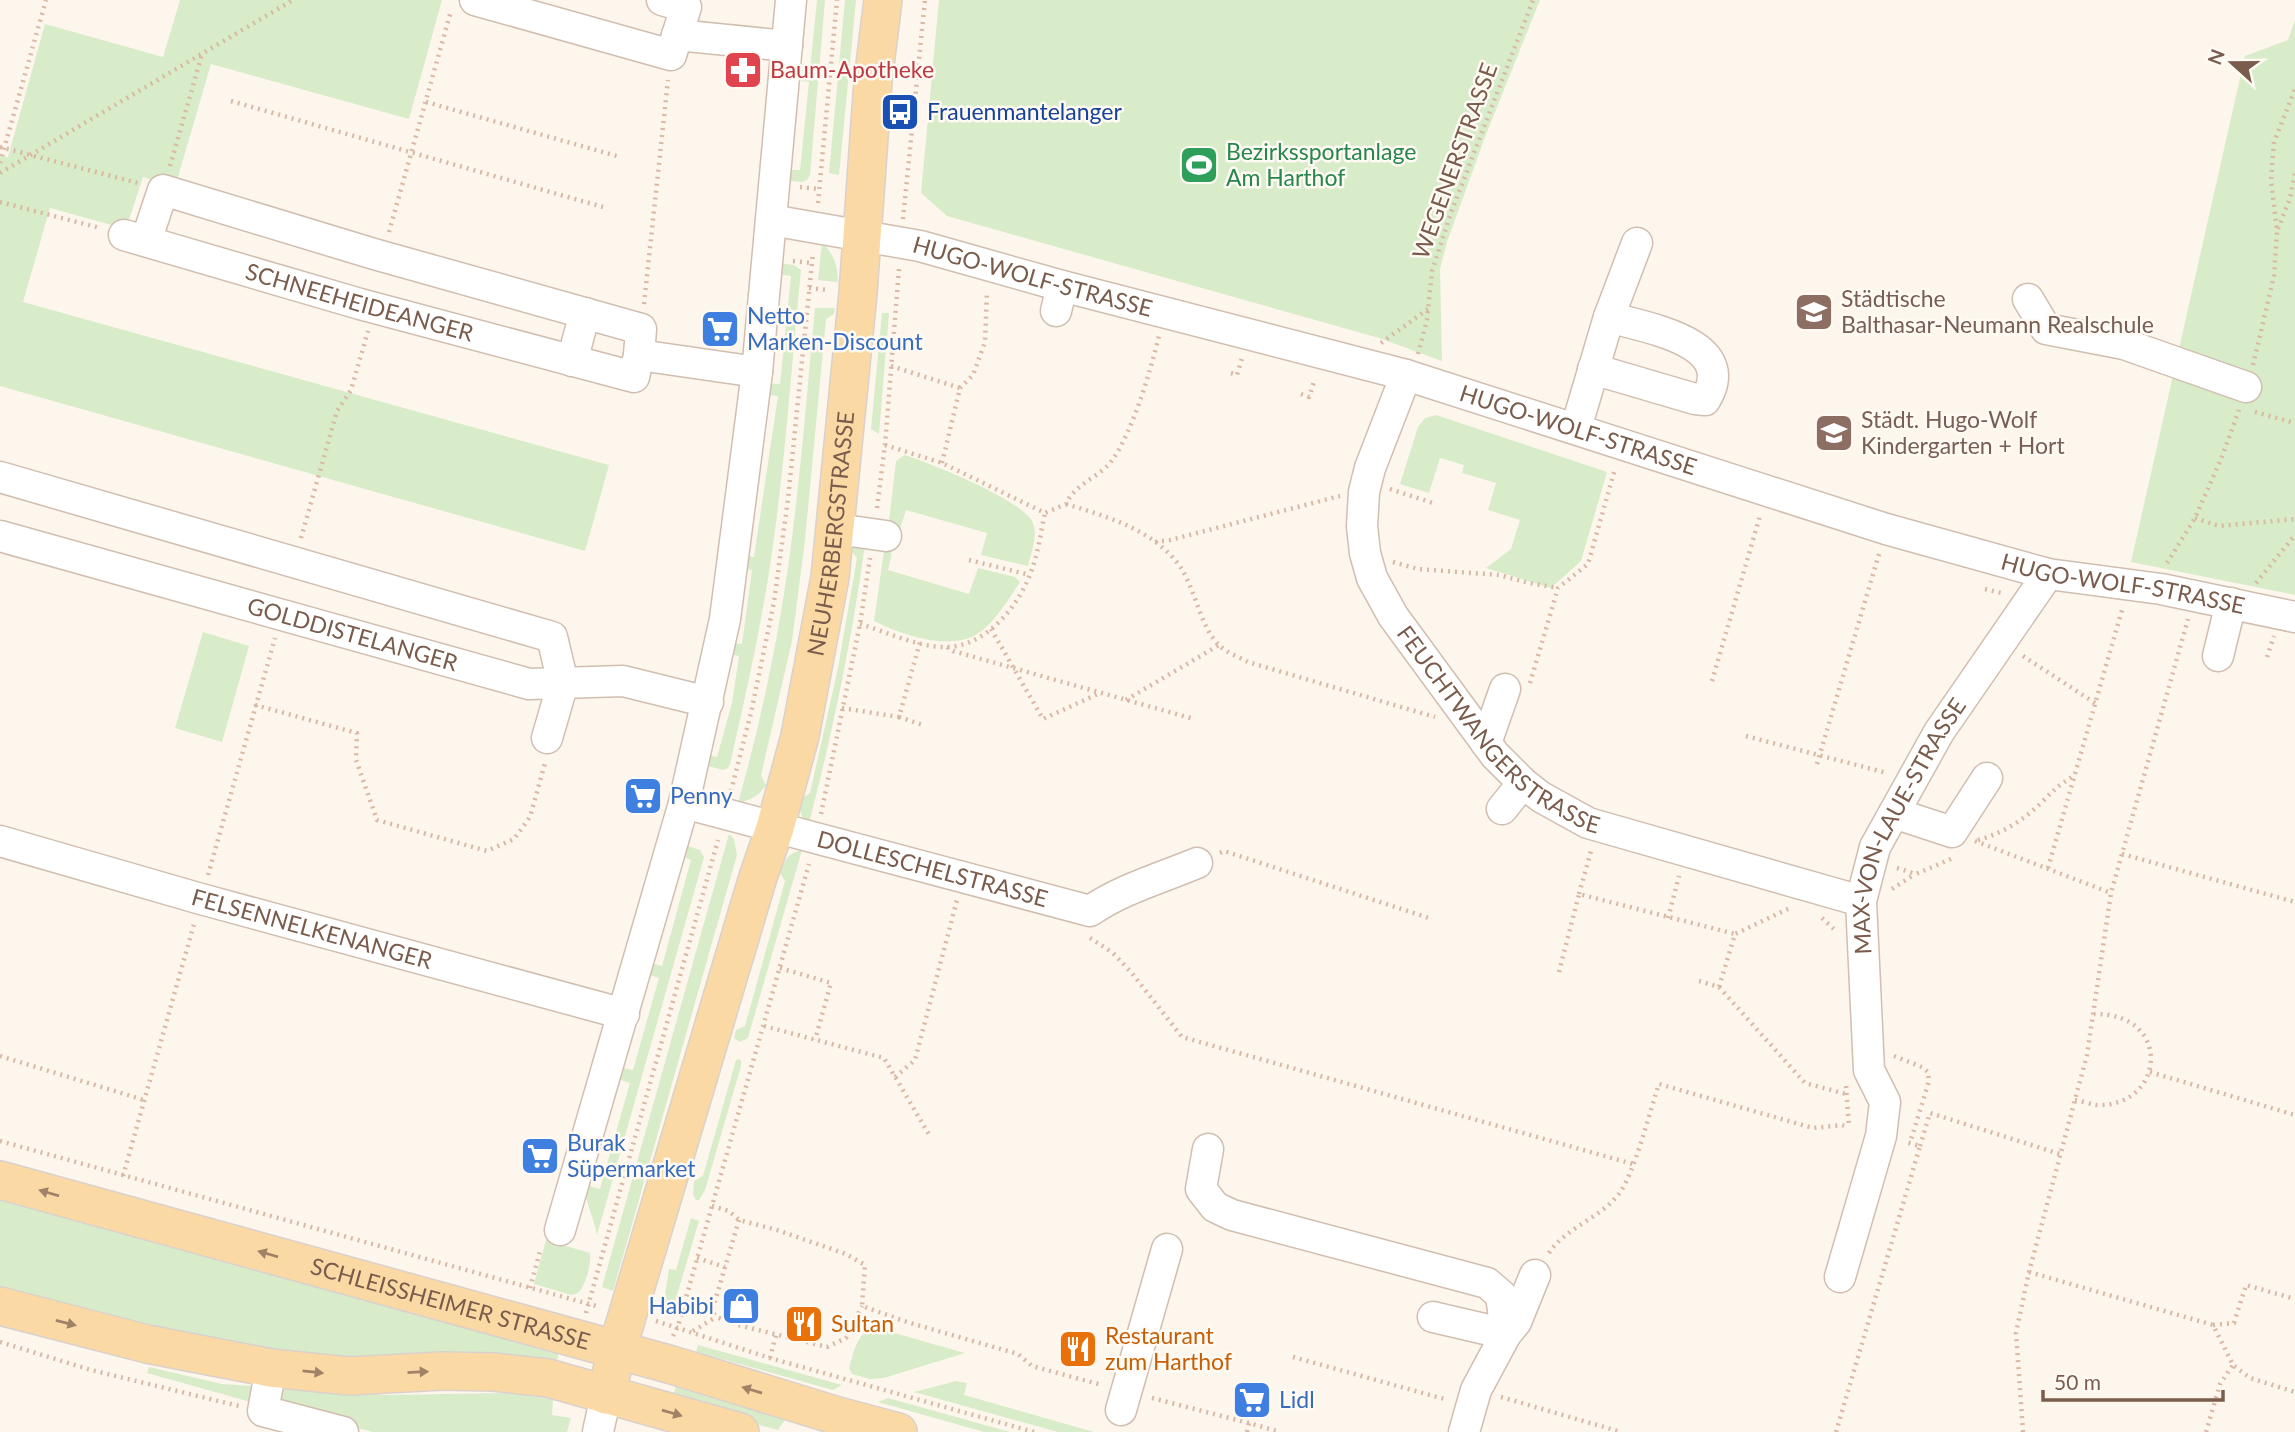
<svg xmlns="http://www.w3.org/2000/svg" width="2295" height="1432" font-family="Lato,sans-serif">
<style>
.green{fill:#d8ecc9}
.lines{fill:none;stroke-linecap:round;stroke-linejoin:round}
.minor-casing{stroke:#d1beb0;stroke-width:33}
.major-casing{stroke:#dad1cd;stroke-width:40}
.path{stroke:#d9b8a5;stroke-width:4.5;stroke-dasharray:2 5;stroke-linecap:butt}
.minor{stroke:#fff;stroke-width:30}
.major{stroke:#fbd9a5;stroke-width:37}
.oneway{fill:#a18267}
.labels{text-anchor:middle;stroke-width:5;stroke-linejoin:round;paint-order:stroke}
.health-label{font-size:23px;fill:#be3a42;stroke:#fffaf3;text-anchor:start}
.transit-label{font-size:23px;fill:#164399;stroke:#fffaf3;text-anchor:start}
.leisure-label{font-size:23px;fill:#27864d;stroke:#fffaf3;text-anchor:start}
.street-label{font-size:23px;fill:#7a5c4d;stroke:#fffaf3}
.education-label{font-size:23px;fill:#785e54;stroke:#fffaf3;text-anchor:start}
.shop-label{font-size:23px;fill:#366cbe;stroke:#fffaf3;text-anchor:start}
.food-label{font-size:23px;fill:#c56008;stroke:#fffaf3;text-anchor:start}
</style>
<rect width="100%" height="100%" fill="#fdf6ec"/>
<!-- green -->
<g class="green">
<path d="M180 0H442L409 119 211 64 175 187 143 177 126 229 50 208 23 302 609 465 585 551 0 386V156L8 157 45 24 163 57Z"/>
<path d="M817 0H825L810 175 807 180 802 182 783 180 784 170H800L809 82 793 80 794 69H810Z"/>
<path d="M845 0H856L839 175 829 173Z"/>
<path d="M939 0H1540L1485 137 1447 242 1440 269 1442 361 1379 338 947 216 921 193Z"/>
<path d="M2295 20V595L2131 562 2245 56 2288 40Z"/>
<path d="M822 243C835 255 837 265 838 282L818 280Z"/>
<path d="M776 263 794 265 801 270C791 369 785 468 770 566 760 632 745 698 730 764L728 768 723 770 700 764 701 754 717 757 732 703 739 656 723 653 725 642 742 644 752 570 736 567 738 555 754 557 778 396 762 394 763 383 780 384 791 276 775 274Z"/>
<path d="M815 308H835L834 314 826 319 805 540 792 641 761 775 766 785C759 796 750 800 738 803 764 711 783 616 794 521 803 450 808 379 815 308Z"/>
<path d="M882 313H889L879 434 871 429Z"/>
<path d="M1436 415 1607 472 1581 561 1551 588 1486 568 1511 549 1520 520 1488 510 1496 483 1462 473 1464 465 1440 458 1429 493 1400 484 1418 427 1425 418Z"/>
<path d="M905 455C929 463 1024 500 1033 523 1038 536 1031 553 1028 566L981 555 987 533 906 510 900 529 888 530 896 461Z"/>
<path d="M854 543 865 544C852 639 833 731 809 823 800 817 798 809 801 799L810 793 838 668 857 558 851 550Z"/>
<path d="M885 544C896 552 890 558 888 570L969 594 978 568 1015 577 1020 582C1008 600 993 626 974 636 944 650 901 634 874 621Z"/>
<path d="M203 632 249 646 222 742 175 728Z"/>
<path d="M729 834 734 839 737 855 613 1291 602 1287Z"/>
<path d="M678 843 700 850 704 857 597 1235C595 1221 583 1196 585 1185L600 1189 630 1083 615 1078 618 1067 633 1070 659 978 643 973 647 962 662 966 691 860 675 853Z"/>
<path d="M802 850 748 1038 740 1042 734 1038 736 1030 745 1026 785 881 780 873C784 860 788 853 802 850Z"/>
<path d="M739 1059 741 1061V1066L705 1190 699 1200H696L693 1195 694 1181 703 1176 736 1060Z"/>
<path d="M0 1195 559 1350 557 1363 341 1365 0 1298Z"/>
<path d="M691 1218 699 1221 674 1305 664 1302 669 1269 676 1270Z"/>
<path d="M546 1240 590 1253C591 1265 586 1285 578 1293L571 1295 534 1284Z"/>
<path d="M873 1327 965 1353 884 1378 870 1379 852 1374 849 1368C854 1352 856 1335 873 1327Z"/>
<path d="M698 1345 842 1385 833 1390 696 1352Z"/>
<path d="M149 1367 222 1384 253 1386 258 1404 147 1373Z"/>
<path d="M956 1381 967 1383 964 1395 1094 1432H1058L914 1392Z"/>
<path d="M677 1383 788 1415 778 1430 691 1407 672 1399Z"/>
<path d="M273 1388 385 1395 504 1393 553 1399 552 1415 571 1418 567 1432H373L269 1405Z"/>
<path d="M888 1398 1010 1432H984L878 1402Z"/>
</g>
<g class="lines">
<!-- minor casing -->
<g class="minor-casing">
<g id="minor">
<path d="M475 0 671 55 686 7 662 0"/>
<path d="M677 35 787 46"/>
<path id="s1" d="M771 220 920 246 1062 286 1406 375 1886 529 2048 574 2161 589 2295 617"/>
<path id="s2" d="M124 235 360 304 634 377 639 355 757 372"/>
<path d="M146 241 163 190 374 254 641 329 639 355"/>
<path d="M2028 299 2046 329 2124 344 2246 387"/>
<path d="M1056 311 1062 286"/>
<path d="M572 361 585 313"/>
<path d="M1593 369 1695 399 1705 400C1741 342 1646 328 1609 317"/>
<path id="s3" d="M1406 375 1370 468 1364 492 1362 526 1365 553 1372 578 1393 616 1495 755 1523 783 1541 797 1588 823 1861 901"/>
<path d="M1576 428 1609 317 1637 243"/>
<path d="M0 477 552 637 563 683 547 738"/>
<path d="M837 529 886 536"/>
<path id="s4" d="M0 536 529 684 623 681 708 702"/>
<path d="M2218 656 2231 603"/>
<path d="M1486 743 1505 689"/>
<path id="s5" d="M684 803 1090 911C1122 889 1161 878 1197 863"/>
<path d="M1502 809 1523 783"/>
<path d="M1894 813 1952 832 1987 778"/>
<path id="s6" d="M0 841 201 899 624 1014"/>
<path d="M1208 1149 1201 1189 1215 1207 1232 1215 1487 1283 1501 1295 1506 1334 1433 1317"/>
<path d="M560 1230 684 803 725 619 757 372 791 0"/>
<path id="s7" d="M1840 1277 1881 1136 1885 1102 1869 1070 1861 901 1875 847 1939 732 2048 574"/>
<path d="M271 1368 263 1411 343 1432"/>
<path d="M1121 1410 1167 1249"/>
<path d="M598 1432 606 1395"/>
<path d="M1464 1432 1476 1390 1506 1334 1516 1322 1535 1275"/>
</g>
</g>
<!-- major casing -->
<g class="major-casing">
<g id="major">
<path id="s8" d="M0 1180 672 1365 838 1416 898 1432"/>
<path d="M0 1306 147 1344 271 1368 349 1376 442 1371 494 1372 548 1378 740 1432"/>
<path id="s9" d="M606 1395 617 1350 758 877 775 828 800 736 830 577 858 293 873 81 883 0"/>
</g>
</g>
<!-- path -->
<g class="path">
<path d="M231 101 603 207"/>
<path d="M426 102 617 156"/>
<path d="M0 147 138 183"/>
<path d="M0 163 46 0"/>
<path d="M170 166 202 54"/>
<path d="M0 173 293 0"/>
<path d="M800 187 819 189"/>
<path d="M0 202 100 228"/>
<path d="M818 203 837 0"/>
<path d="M903 219 925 0"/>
<path d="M2278 229 2290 198 2295 173"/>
<path d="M389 232 451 11"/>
<path d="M793 261 812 263"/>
<path d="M809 288 829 290"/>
<path d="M644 304 668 80"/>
<path d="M1381 343 1428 309"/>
<path d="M1418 354 1427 320 1432 271 1452 210 1533 0"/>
<path d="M2253 365 2274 276 2277 231 2271 180 2274 142 2295 89"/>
<path d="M891 366 960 388"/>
<path d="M1231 373 1237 375 1242 358"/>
<path d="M1301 394 1309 397 1315 379"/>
<path d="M2255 412 2295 423"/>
<path d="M885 445 942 463 1045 513 1066 504C1075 483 1101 477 1113 459 1134 428 1150 372 1159 336"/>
<path d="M942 463 960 388 973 375 985 342 987 292"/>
<path d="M1390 489 1436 504"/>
<path d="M1066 504C1105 516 1148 528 1175 560 1196 584 1198 626 1220 646 1227 653 1239 657 1248 662L1435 717"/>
<path d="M877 508 885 445 899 269"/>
<path d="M2195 518 2219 526 2295 519"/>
<path d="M301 538 337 411 351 390 368 331"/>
<path d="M1155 542 1170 540 1340 496"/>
<path d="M969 560 1030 575"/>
<path d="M1393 562 1418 569 1499 575 1529 583 1558 588"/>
<path d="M2167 563 2195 518 2221 459 2239 410"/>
<path d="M2256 583 2295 535"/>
<path d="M1985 589 2005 594"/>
<path d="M860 624C887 632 919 648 948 647 989 645 1022 602 1033 566 1039 549 1041 530 1045 513"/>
<path d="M991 629 1043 719 1100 693"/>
<path d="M947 647 953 651 1194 719"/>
<path d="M2023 656 2095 703"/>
<path d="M2267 657 2274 636"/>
<path d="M1712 681 1760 516"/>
<path d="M1530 683 1558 588 1588 564 1615 469"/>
<path d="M1126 700 1219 645"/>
<path d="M255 705 357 733 356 760 377 820 487 851 514 839 530 817 545 763"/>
<path d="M842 708 899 717 920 642"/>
<path d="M899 717 923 725"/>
<path d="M1746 736 1887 773"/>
<path d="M1817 764 1879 554"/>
<path d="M731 791 751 713 774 602 788 499 813 253"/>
<path d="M821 814 860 624 870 558"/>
<path d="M1978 840C2001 834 2022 821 2040 804 2051 793 2059 784 2074 776"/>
<path d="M1975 841 2111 893"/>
<path d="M1220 853 1224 851 1429 918"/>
<path d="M2122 854 2295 902"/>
<path d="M1897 868 1916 874 1951 859"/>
<path d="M2048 868 2122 610"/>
<path d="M208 875 275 638"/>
<path d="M1892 889 1915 874"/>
<path d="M1579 894 1591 851"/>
<path d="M1668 918 1679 876"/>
<path d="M1822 918 1836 931"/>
<path d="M1090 938 1113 953 1131 972 1182 1037 1633 1164"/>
<path d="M780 968 831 983 815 1040"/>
<path d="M1559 972 1579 894 1735 934"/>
<path d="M1699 981 1719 987 1735 934 1790 908"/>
<path d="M1719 987 1805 1083 1846 1094"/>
<path d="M764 1026 884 1058 931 1138"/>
<path d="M0 1056 144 1100"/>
<path d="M1894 1056 1922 1067 1928 1072 1929 1081 1910 1143"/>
<path d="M2150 1072 2295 1115"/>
<path d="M895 1077 915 1060 957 900"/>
<path d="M1846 1086 1849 1127"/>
<path d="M2075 1100C2082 1101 2090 1104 2096 1105 2165 1108 2174 1013 2094 1014"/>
<path d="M0 1141 600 1307"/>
<path d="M1920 1146 1930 1113 2060 1154"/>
<path d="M123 1176 194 924"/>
<path d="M712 1206 729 1211 739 1220 777 1230 846 1254 865 1265 862 1306 907 1322 1018 1354 1032 1366 1102 1385"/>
<path d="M739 1220 712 1311 716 1317 738 1325 827 1347 846 1338 862 1306"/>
<path d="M1549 1253C1565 1228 1599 1219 1618 1195 1634 1176 1650 1110 1659 1084L1813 1128 1842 1125 1849 1127"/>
<path d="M697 1258 725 1267"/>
<path d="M2029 1272 2213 1325 2233 1365 2250 1378 2295 1392"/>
<path d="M530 1288 541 1248"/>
<path d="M586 1313 718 840"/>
<path d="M656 1321 770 1358 1034 1432"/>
<path d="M2213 1325 2234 1323 2246 1285 2295 1299"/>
<path d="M693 1331 716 1317"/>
<path d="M673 1336 678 1326 809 864"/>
<path d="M0 1342 91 1370 239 1406"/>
<path d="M1293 1357 1448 1400"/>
<path d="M770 1358 776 1335"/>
<path d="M1501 1397 1621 1432"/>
<path d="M1152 1398 1249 1423"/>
<path d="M1247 1432 1249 1423 1280 1432"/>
<path d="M1836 1432 1920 1146 1905 1142"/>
<path d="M2023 1432 2016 1333 2029 1272 2087 1055 2111 893 2188 619"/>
<path d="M2206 1432 2220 1384 2233 1365"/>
</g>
<!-- minor -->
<use href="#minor" class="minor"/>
<!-- major -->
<use href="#major" class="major"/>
</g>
<!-- one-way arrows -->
<defs><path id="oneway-solid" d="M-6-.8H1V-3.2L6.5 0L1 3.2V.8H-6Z" transform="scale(1.75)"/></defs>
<g class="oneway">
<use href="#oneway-solid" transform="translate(49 1193) rotate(-164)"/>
<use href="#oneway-solid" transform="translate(268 1254) rotate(-164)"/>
<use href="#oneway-solid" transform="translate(66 1323) rotate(14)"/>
<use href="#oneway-solid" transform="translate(313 1372) rotate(6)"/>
<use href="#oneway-solid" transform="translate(418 1372) rotate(-3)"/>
<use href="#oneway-solid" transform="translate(752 1390) rotate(-163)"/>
<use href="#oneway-solid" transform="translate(672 1413) rotate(16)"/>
</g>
<!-- icons -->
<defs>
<g id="pharmacy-square" transform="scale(2.0125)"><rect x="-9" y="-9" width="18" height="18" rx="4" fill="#e0444e" stroke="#fffaf3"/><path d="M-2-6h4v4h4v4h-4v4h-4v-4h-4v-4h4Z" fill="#fff"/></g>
<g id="bus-square" transform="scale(2.0125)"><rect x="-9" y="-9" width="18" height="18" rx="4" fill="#1a4fb4" stroke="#fffaf3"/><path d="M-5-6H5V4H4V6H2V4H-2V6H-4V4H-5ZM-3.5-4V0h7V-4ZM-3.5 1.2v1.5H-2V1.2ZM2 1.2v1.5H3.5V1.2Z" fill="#fff"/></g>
<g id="stadium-square" transform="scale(2.0125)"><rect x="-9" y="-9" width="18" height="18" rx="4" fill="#2e9e5b" stroke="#fffaf3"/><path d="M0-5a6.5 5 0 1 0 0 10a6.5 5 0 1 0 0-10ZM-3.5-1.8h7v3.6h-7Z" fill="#fff"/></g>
<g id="school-square" transform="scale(2.0125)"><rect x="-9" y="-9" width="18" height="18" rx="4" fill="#8d6e63" stroke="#fffaf3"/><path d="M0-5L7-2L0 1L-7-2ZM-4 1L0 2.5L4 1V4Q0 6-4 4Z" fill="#fff"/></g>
<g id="supermarket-square" transform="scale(2.0125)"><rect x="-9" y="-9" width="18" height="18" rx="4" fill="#3f7fe0" stroke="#fffaf3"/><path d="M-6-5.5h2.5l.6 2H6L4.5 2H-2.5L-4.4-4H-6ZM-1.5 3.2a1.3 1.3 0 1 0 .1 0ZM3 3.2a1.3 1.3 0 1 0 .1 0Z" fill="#fff"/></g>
<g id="shop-square" transform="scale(2.0125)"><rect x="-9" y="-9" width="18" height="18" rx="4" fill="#3f7fe0" stroke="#fffaf3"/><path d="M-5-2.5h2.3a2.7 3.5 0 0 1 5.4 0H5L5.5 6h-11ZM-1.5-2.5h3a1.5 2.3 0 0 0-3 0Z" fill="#fff"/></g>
<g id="restaurant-square" transform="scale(2.0125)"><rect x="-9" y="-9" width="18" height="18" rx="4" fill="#e8710a" stroke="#fffaf3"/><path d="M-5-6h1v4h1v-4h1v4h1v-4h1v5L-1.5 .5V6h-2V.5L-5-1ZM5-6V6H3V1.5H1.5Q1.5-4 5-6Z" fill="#fff"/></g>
</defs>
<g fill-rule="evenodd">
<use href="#pharmacy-square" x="743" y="70"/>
<use href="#bus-square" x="900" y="112"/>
<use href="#stadium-square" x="1199" y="165"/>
<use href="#school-square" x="1814" y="312"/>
<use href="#supermarket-square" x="720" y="329"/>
<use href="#school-square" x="1834" y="433"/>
<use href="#supermarket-square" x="643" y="796"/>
<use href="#supermarket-square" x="540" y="1156"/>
<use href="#shop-square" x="741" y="1306"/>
<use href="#restaurant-square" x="804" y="1324"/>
<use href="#restaurant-square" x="1078" y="1349"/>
<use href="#supermarket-square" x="1252" y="1400"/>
</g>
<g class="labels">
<!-- health labels -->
<g class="health-label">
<text x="770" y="78">Baum-Apotheke</text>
</g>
<!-- transit labels -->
<g class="transit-label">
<text x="927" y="120">Frauenmantelanger</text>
</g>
<!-- leisure labels -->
<g class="leisure-label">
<text x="1226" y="160">Bezirkssportanlage<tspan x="1226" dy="26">Am Harthof</tspan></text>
</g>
<!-- street labels -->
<g class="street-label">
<text transform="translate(1455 161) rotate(-70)" y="8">WEGENERSTRASSE</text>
<text dy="8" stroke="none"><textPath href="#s1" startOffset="268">HUGO-WOLF-STRASSE</textPath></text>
<text dy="8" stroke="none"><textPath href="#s2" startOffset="245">SCHNEEHEIDEANGER</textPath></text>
<text dy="8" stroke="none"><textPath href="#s1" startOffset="835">HUGO-WOLF-STRASSE</textPath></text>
<text dy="8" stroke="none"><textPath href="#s9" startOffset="892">NEUHERBERGSTRASSE</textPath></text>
<text dy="8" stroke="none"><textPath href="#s1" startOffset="1402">HUGO-WOLF-STRASSE</textPath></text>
<text dy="8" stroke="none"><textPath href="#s4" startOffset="366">GOLDDISTELANGER</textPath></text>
<text dy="8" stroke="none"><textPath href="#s3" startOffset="413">FEUCHTWANGERSTRASSE</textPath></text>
<text dy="8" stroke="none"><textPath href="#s7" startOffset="472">MAX-VON-LAUE-STRASSE</textPath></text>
<text dy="8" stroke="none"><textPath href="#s5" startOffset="257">DOLLESCHELSTRASSE</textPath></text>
<text dy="8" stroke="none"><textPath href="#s6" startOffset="324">FELSENNELKENANGER</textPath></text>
<text dy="8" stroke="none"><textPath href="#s8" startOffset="467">SCHLEISSHEIMER STRASSE</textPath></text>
</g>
<!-- education labels -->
<g class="education-label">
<text x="1841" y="307">Städtische<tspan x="1841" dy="26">Balthasar-Neumann Realschule</tspan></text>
<text x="1861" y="428">Städt. Hugo-Wolf<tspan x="1861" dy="26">Kindergarten + Hort</tspan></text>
</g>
<!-- shop labels -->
<g class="shop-label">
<text x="747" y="324">Netto<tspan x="747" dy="26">Marken-Discount</tspan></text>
<text x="670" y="804">Penny</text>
<text x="567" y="1151">Burak<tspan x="567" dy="26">Süpermarket</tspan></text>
<text x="714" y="1314" text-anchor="end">Habibi</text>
<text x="1279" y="1408">Lidl</text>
</g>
<!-- food labels -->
<g class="food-label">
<text x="831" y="1332">Sultan</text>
<text x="1105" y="1344">Restaurant<tspan x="1105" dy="26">zum Harthof</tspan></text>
</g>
</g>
<!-- north arrow -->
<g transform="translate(2232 63) rotate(291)" stroke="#fffaf3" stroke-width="5" paint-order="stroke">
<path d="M0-5L12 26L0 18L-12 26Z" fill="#7a5c4d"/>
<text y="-10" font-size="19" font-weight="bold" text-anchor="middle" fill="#7a5c4d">N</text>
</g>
<!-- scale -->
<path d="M2043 1390v10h180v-10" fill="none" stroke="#7a5c4d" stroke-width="3.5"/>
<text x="2054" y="1390" font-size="21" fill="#7a5c4d" stroke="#fffaf3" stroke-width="5" paint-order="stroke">50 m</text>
</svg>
